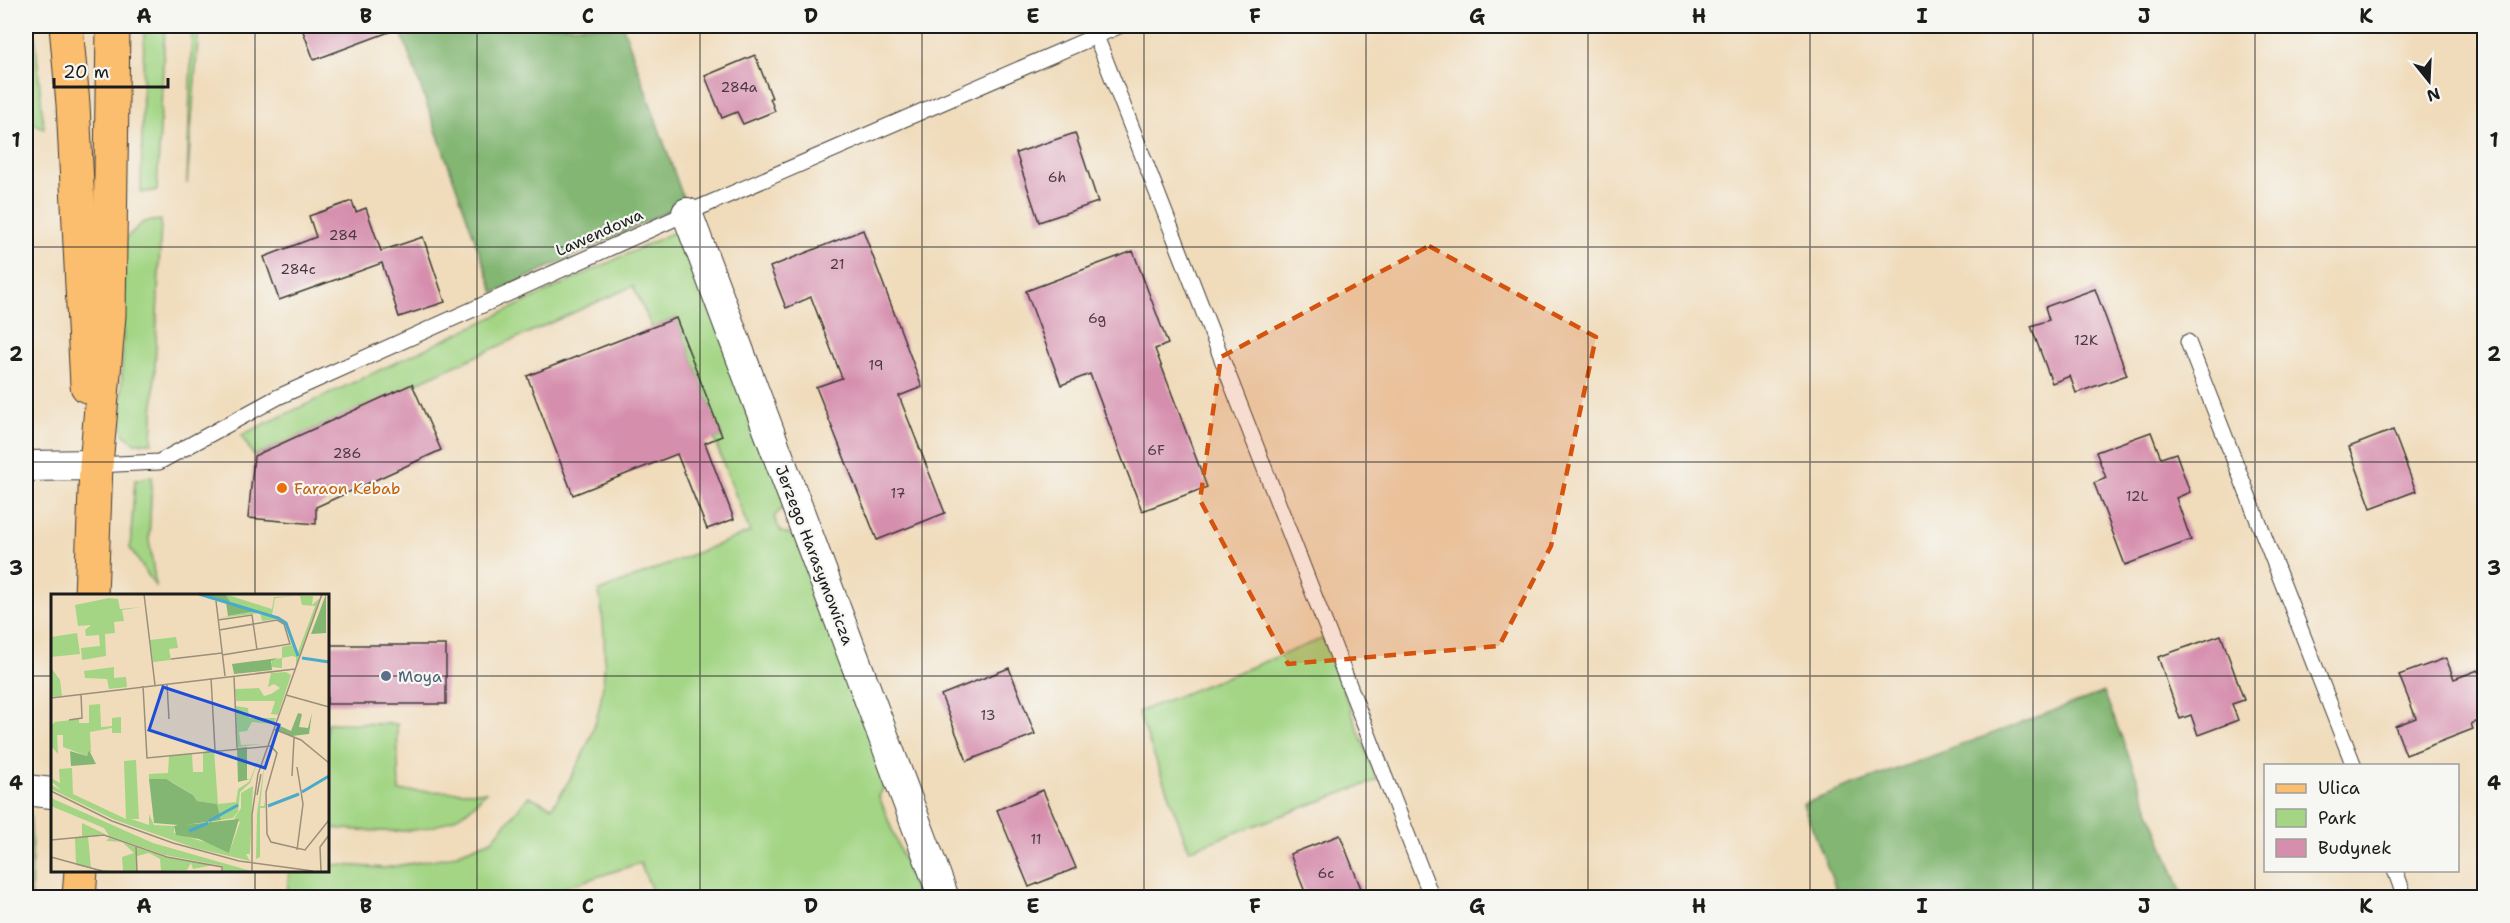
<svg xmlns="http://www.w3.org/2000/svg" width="2510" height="923" font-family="'Shantell Sans',sans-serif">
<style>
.green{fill:#a3d584;stroke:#607850;stroke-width:1.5}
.forest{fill:#82b672;stroke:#4f6947;stroke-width:1.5}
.building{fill:#d68ead}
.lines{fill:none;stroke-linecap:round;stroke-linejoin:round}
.service-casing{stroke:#3c3934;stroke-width:17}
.minor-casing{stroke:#3c3934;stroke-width:32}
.primary-casing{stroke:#3c3934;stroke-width:35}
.service{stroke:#fff;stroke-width:15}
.minor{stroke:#fff;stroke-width:30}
.primary{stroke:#fbbd6e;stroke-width:33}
.marked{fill:#d4530e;fill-opacity:0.2;stroke:#d4530e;stroke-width:4.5;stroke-dasharray:12 8;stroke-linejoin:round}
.grid{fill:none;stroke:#1c1c1c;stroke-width:1.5;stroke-opacity:0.55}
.food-dot{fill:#e8710a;stroke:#f6f6f2;stroke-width:2}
.service-dot{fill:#5c6f8a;stroke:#f6f6f2;stroke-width:2}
.labels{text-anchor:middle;stroke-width:4.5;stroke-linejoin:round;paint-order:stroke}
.number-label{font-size:14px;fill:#4a3840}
.street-label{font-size:16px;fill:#1c1c1c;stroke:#f6f6f2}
.food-label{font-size:16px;fill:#c56008;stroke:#f6f6f2;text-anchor:start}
.service-label{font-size:16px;fill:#4e5e75;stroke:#f6f6f2;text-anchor:start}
.inset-river{fill:none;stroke:#49aac9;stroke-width:3}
.inset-road{fill:none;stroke:#9b8f7b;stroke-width:1.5}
.view{fill:#1d4ed8;fill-opacity:0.15;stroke:#1d4ed8;stroke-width:3}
.inset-edge{fill:none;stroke:#1c1c1c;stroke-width:3}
.neatline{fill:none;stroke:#1c1c1c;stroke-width:2}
.grid-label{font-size:20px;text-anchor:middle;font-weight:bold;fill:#1c1c1c}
</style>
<rect width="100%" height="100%" fill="#f6f6f2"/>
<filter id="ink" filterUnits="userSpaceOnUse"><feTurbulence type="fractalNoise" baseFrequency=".0167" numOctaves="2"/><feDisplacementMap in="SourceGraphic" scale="12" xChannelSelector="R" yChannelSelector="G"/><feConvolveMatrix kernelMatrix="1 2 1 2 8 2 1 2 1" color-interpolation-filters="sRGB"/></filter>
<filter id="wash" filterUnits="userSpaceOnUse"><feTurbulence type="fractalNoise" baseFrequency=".008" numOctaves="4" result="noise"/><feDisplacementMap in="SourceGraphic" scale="24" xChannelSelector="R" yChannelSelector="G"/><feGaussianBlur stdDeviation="1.35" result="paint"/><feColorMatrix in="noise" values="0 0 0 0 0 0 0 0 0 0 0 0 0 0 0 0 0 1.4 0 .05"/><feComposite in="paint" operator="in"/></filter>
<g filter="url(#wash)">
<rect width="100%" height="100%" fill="#f0dcbb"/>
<!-- green -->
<g class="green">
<path d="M26 26H34L44 129 26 120 28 84Z"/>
<path d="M144 26H165L157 190 141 193Z"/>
<path d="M192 26H199L187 184Z"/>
<path d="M161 220 152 443H135L123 434 121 411 125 239 143 222Z"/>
<path d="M672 233 687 238 787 503 774 517 781 532 799 536 891 775 879 796 918 897H655L640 863 535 897H287L289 871 327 870V864L384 868 449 857 492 840 529 796 552 807C603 734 613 679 599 591L750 532 714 439 722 436 676 318 652 328 633 286 254 456 241 435Z"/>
<path d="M152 476 149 540 156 587 130 548 135 480Z"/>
<path d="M1324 638 1377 780 1189 850 1138 712Z"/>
<path d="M327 723 397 724 399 791 486 792C479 799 473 807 465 812 425 840 372 830 327 828Z"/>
</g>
<!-- forest -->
<g class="forest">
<path d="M399 26H623L685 203 494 293Z"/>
<path d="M2104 692 2183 897H1839L1803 804Z"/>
<path d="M26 810 30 812 32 847 31 897H26Z"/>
</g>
<g id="blocks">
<!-- building -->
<g class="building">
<path d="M301 26H396L397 29 314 60Z"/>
<path d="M755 55 772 98H770L775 111 743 124 737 112 722 118 705 76Z"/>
<path d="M1075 133 1098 202 1039 222 1016 153Z"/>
<path d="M352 201 356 212 366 208 381 251 423 237 445 302 399 317 382 263 279 300 264 257 316 237 309 216Z"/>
<path d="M863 230 922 387 899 396 945 513 877 540 816 387 842 378 811 297 786 308 770 267Z"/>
<path d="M1133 251 1168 344 1155 349 1207 487 1142 511 1090 374 1061 385 1026 291Z"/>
<path d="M2095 289 2127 375 2076 393 2070 376 2052 383 2031 326 2049 320 2045 307Z"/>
<path d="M676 318 722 436 705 443 734 519 707 529 677 454 573 495 527 376Z"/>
<path d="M412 384 441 450 316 507V524L248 518 254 456Z"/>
<path d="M2393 430 2416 491 2371 508 2349 447Z"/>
<path d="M2151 432 2161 458 2176 453 2190 492 2176 498 2191 540 2125 565 2094 483 2106 478 2096 452Z"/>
<path d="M2221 635 2244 700 2232 704 2238 720 2198 735 2191 715 2180 719 2158 657Z"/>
<rect x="327" y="645" width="119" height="59"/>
<path d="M2446 658 2454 679 2478 670 2484 686V719L2471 724 2473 729 2406 755 2395 726 2416 718 2399 675Z"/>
<path d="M1009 668 1035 734 967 761 941 695Z"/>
<path d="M1043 790 1076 868 1029 887 997 810Z"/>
<path d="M1340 835 1362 891 1359 892 1361 897H1307L1290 854Z"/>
</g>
</g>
</g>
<g filter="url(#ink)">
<use href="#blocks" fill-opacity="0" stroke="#3c3934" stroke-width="1.5"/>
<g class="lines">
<!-- service casing -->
<g class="service-casing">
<g id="service">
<path d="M1096 36 1432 898"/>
<path d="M2188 342 2354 766"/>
<path d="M96 465 159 462 278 397 687 213 1119 26"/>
<path d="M2395 870 2405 898"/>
</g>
</g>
<!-- minor casing -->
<g class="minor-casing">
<g id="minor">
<path d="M687 213 944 898"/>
<path d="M26 466 96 465"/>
<path d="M26 790 52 793"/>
</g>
</g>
<!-- primary casing -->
<g class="primary-casing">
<g id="primary">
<path d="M66 26 73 104 87 386"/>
<path d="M91 596 96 465 109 315 113 26"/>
<path d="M79 898 81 870"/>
</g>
</g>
<!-- service -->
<use href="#service" class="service"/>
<!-- minor -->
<use href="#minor" class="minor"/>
<!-- primary -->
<use href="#primary" class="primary"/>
</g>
</g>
<!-- marked area -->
<path class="marked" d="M1429 246 1596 337 1551 546 1499 646 1288 664 1200 500 1221 357Z"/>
<!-- grid -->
<path class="grid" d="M255 26V596M477 26V898M700 26V898M922 26V898M1144 26V898M1366 26V898M1588 26V898M1810 26V898M2033 26V898M2255 26V898M26 247H2484M26 462H2484M26 676H52M327 676H2484M255 870V898"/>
<!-- markers -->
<circle class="food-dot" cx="282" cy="488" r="6"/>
<circle class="service-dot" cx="386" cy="676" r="6"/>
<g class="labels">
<!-- number labels -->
<g class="number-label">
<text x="739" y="92">284a</text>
<text x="1057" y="182">6h</text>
<text x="343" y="240">284</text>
<text x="837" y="269">21</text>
<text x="298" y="274">284c</text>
<text x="1097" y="323">6g</text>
<text x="2086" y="345">12K</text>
<text x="876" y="370">19</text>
<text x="1156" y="455">6F</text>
<text x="347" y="458">286</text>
<text x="898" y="498">17</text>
<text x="2137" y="501">12L</text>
<text x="988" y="720">13</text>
<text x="1036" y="844">11</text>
<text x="1326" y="878">6c</text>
</g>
<!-- street labels -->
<g class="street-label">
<text transform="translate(599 232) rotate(-24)" y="6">Lawendowa</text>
<text transform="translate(815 555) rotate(69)" y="6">Jerzego Harasymowicza</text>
</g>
<!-- food labels -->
<g class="food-label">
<text x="294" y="494">Faraon Kebab</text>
</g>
<!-- service labels -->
<g class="service-label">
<text x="398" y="682">Moya</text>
</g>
</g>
<!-- overview -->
<g transform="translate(51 594)">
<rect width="278" height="278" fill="#f0dcbb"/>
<path d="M174 0 221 15 223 3 244 2 224 4 221 21 235 28 247 58 264 12 251 11 249 2H262L261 11 269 4 245 72V63L241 62 231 64V74L220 73 221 66 231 64V53L241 51 234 29 226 25 211 27 209 19 168 24 205 17 181 10ZM58 4 67 5 69 15 91 13 71 16 73 27 63 28 64 39 54 40 55 62 31 66 30 54 49 52 48 41 35 42 34 36 40 31 27 32 24 11ZM26 39 29 60 0 63V43ZM125 43 127 54 118 55 120 66 102 68 99 46ZM63 73V84L75 83 76 93 58 95 56 85 34 84 33 77ZM1 75 9 86 11 102 0 103ZM235 78 240 81 227 121 220 120 224 107H185L184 95 208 94 213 102 220 100 229 94 223 90 217 93 220 79ZM49 110 50 133 61 132V124L70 123V139H61V134L39 138 40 159 38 156 36 162 12 153V141H6L7 160 0 152V132L4 128 28 125V129H38V111ZM185 112 197 114 198 124H225L223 130 201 128 196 137 188 138 190 151 210 150 187 153ZM163 156 167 210 185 208 187 195 198 188 209 162 199 189 189 198 187 218 182 224 170 226 166 210 146 207 142 201 121 188 98 185V180L117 179 118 162 141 159 142 178H152V158ZM85 166 88 225H80L98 231V220L103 231 123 232V239L171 253 178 259 189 228 183 225 190 214V199L202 192 199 260H195L199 267 144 254 64 226 0 195V191L10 196 0 187V184L9 189 8 175 21 174 22 200 75 225 73 167ZM214 167 209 212H213L214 207V214H209V263L205 265 206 219ZM0 204 102 249 200 277H172V272L114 261 58 242 53 234 0 212ZM31 229 54 240 37 242 40 274 59 277H51L25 271 24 244 31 242ZM58 244 111 262 162 271 142 275 140 269 136 276 110 277 109 265 98 259 86 262V277H72L71 263 83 259 71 248 55 247Z" fill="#a3d584"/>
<path d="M147 0H174L181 10 205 17 177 22 175 8ZM275 0V39L260 40 265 27ZM227 64 220 67 221 76 183 80 181 70ZM247 119 251 120 248 133 257 134 261 119 258 140 241 142 225 136 227 131 240 137ZM196 153V185H199L187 188 186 154ZM38 156 45 170 20 172 19 157 36 162ZM98 185H115L142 201 146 207 166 210 170 226 134 231 188 225 178 259 148 245 125 241 123 232 127 231 103 229Z" fill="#82b672"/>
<path class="inset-river" d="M148 0 227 24 235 29 247 62M251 64 278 68M251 198 278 182M217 212 248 200M158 227 187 211M138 237 157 229"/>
<path class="inset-road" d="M93 0 104 91M165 7 174 82M167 26 201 21 206 56M168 36 226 26 233 30 239 50 171 61M120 65 171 59M183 82 186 154M160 84 164 156M116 90 118 125M92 92 96 164 220 152 226 159 215 198 216 240 220 248 254 256 278 226M235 101 278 113M0 104 244 75M18 126 31 124 30 100M223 135 250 146 278 169M246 173 252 210 246 256M241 182 243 144M0 197 61 227 122 249 188 267 262 277M206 201 210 180M0 246 53 241 116 263 171 273V277M85 253 86 277M0 263 51 277M201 277V221L207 180 271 0M270 277 269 253 278 241"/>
<path class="view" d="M112 93 228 131 214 174 98 136Z"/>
<rect width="278" height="278" class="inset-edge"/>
</g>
<!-- margin -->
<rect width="2510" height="923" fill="none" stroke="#f6f6f2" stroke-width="66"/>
<!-- legend -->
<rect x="2264" y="764" width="195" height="108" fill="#f6f6f2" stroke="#9f9f9c" stroke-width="1.5"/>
<rect x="2276" y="784" width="30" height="9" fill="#fbbd6e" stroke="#9f9f9c" stroke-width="1.5"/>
<text x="2318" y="794" font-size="18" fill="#1c1c1c">Ulica</text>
<rect x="2276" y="809" width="30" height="18" fill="#a3d584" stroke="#9f9f9c" stroke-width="1.5"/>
<text x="2318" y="824" font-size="18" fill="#1c1c1c">Park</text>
<rect x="2276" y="839" width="30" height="18" fill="#d68ead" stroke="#9f9f9c" stroke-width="1.5"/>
<text x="2318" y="854" font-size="18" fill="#1c1c1c">Budynek</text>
<!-- north arrow -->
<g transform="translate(2429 81) rotate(162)" stroke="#f6f6f2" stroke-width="4.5" paint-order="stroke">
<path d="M0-4.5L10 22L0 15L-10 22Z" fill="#1c1c1c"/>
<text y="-9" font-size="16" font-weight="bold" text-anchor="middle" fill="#1c1c1c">N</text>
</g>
<!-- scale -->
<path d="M54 78v9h114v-9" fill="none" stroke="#1c1c1c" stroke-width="3"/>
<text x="63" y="78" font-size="18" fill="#1c1c1c" stroke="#f6f6f2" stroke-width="4.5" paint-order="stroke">20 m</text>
<rect x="33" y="33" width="2444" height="857" class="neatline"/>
<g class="grid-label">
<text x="144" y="23">A</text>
<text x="366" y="23">B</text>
<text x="588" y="23">C</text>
<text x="811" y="23">D</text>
<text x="1033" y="23">E</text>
<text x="1255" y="23">F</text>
<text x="1477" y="23">G</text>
<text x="1699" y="23">H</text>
<text x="1922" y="23">I</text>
<text x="2144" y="23">J</text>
<text x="2366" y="23">K</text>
<text x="16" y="147">1</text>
<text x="2494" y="147">1</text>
<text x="16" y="361">2</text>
<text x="2494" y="361">2</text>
<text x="16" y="575">3</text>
<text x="2494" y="575">3</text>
<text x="16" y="790">4</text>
<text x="2494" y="790">4</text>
<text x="144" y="913">A</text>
<text x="366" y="913">B</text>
<text x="588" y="913">C</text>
<text x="811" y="913">D</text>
<text x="1033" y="913">E</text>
<text x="1255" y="913">F</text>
<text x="1477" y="913">G</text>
<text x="1699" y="913">H</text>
<text x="1922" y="913">I</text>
<text x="2144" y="913">J</text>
<text x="2366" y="913">K</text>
</g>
</svg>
